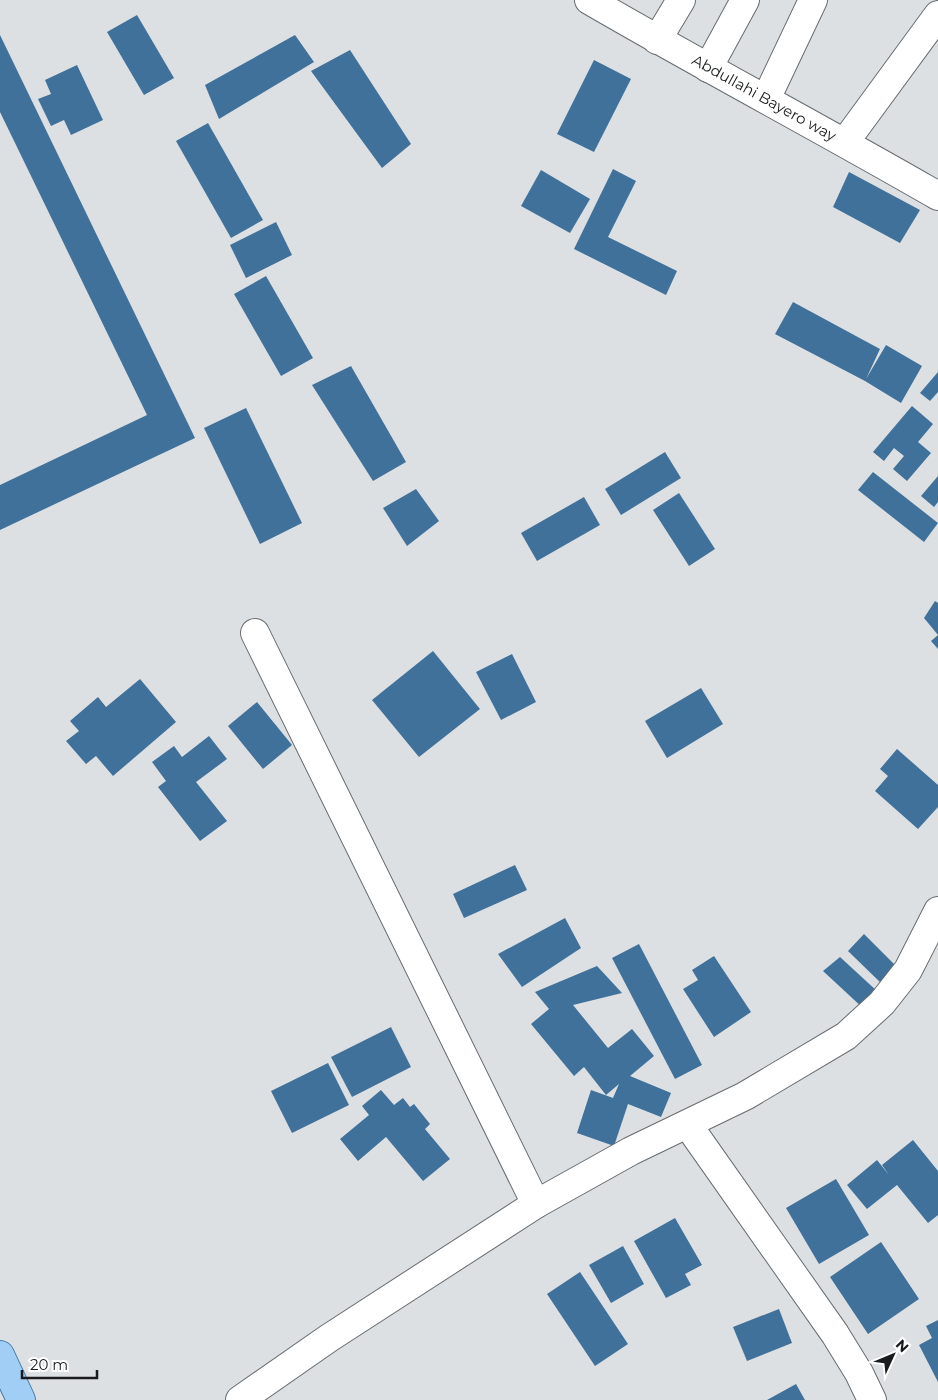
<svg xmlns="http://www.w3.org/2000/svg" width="938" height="1400" font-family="Montserrat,sans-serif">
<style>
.building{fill:#40719a}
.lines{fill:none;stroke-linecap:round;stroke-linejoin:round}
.minor-casing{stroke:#686c6f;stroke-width:30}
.major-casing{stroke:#487ba4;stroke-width:30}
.minor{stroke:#fff;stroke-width:28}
.major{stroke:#a1cef5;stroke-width:28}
.labels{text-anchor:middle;stroke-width:4;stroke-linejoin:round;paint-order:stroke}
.street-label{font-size:15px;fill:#191b1c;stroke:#fff}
</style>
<rect width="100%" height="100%" fill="#dce0e3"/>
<!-- building -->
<g class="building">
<path d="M137 15 174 78 144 95 107 32Z"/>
<path d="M0 35 195 438 0 530V485L147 415 0 112Z"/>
<path d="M295 35 314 62 219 119 205 85Z"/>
<path d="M350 50 411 144 382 168 311 71Z"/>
<path d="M594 60 631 79 594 152 557 134Z"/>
<path d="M77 65 103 120 71 135 64 120 51 126 38 99 51 94 45 80Z"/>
<path d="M208 123 263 220 231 238 176 141Z"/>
<path d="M613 169 636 181 608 237 677 271 666 295 574 249Z"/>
<path d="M541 170 590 199 570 233 521 206Z"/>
<path d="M849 172 920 210 900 243 833 207Z"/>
<path d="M276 222 292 255 246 278 230 245Z"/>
<path d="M266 276 313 358 281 376 234 294Z"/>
<path d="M793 302 880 349 866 379 886 345 922 366 901 403 865 381 775 334Z"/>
<path d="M351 366 406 462 373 481 312 385Z"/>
<path d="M938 372V392L930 401 920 393Z"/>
<path d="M912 406 933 424 918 442 931 453 907 481 893 469 904 456 894 448 884 461 873 452Z"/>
<path d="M246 408 302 523 260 544 204 428Z"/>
<path d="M665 452 681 478 621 515 605 489Z"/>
<path d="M873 472 938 523 924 542 858 490Z"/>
<path d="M938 476V502L934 507 921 496Z"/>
<path d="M416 489 439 521 407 546 383 508Z"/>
<path d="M679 493 715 549 689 566 653 510Z"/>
<path d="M584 497 600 525 537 561 521 533Z"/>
<path d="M935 601 938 603V635L924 618Z"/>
<path d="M938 635V649L931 641Z"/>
<path d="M433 651 480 709 419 757 372 700Z"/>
<path d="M512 654 536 702 501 720 476 672Z"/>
<path d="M140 679 176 722 113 776 96 756 86 764 66 741 79 731 70 721 98 697 106 707Z"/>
<path d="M701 688 723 724 667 758 645 721Z"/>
<path d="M257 702 292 745 263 769 228 726Z"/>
<path d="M209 736 227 759 196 782 227 821 200 841 158 787 166 781 152 762 174 746 182 757Z"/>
<path d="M897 749 938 785V807L918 829 875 791 888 776 880 769Z"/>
<path d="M515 865 527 890 464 918 453 894Z"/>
<path d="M565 918 581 948 522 987 498 954Z"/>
<path d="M864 934 900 970 883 985 848 951Z"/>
<path d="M639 944 702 1065 675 1079 612 958Z"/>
<path d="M714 956 751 1012 714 1037 683 989 698 980 692 970Z"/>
<path d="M840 957 878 992 864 1009 823 971Z"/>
<path d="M597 966 622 993 573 1005 608 1048 632 1029 654 1056 630 1076 671 1093 661 1117 628 1104 614 1146 577 1133 591 1090 613 1098 619 1084 606 1095 584 1067 574 1076 531 1024 549 1009 535 992Z"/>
<path d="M391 1027 411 1067 352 1097 331 1057Z"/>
<path d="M328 1063 349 1105 292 1133 271 1091Z"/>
<path d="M381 1090 394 1105 403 1098 410 1107 414 1104 430 1124 425 1129 450 1159 423 1181 386 1137 358 1161 340 1139 369 1115 362 1106Z"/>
<path d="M913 1140 938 1171V1215L928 1223 897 1185 867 1209 847 1185 877 1160 889 1175 882 1165Z"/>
<path d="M836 1179 869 1235 819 1264 786 1208Z"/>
<path d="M675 1218 702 1265 685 1274 691 1285 666 1298 634 1241Z"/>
<path d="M881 1242 919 1299 868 1334 830 1277Z"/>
<path d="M623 1246 644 1284 611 1303 589 1265Z"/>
<path d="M580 1272 628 1344 595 1366 547 1294Z"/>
<path d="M779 1309 792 1343 747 1361 733 1327Z"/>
<path d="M938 1320V1382L919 1345 932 1338 926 1326Z"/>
<path d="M796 1384 805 1400H767Z"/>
</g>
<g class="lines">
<!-- minor casing -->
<g class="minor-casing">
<g id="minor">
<path d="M589 0C704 67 822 129 938 196"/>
<path d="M657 40 681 0"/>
<path d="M708 68 745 0"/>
<path d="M766 99 813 0"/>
<path d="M845 142 938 15"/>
<path d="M255 633 536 1204"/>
<path d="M688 1125 835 1334 859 1373 872 1400"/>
<path d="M240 1400 329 1338 536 1204 631 1151 745 1096 846 1036 882 1003 908 970 938 911"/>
</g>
</g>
<!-- major casing -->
<g class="major-casing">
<path id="major" d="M0 1355 21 1400"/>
</g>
<!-- minor -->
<use href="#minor" class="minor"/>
<!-- major -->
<use href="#major" class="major"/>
</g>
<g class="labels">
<!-- street labels -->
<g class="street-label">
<text transform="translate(764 98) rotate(29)" y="5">Abdullahi Bayero way</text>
</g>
</g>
<!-- north arrow -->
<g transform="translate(893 1355) rotate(46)" stroke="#ffffff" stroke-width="4" paint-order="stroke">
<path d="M0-4L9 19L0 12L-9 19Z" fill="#191b1c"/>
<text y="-8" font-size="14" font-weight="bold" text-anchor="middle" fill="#191b1c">N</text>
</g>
<!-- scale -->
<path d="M22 1370v8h75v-8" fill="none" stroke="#191b1c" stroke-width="2.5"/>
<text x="30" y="1370" font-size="15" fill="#191b1c" stroke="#ffffff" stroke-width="4" paint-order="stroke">20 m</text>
</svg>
